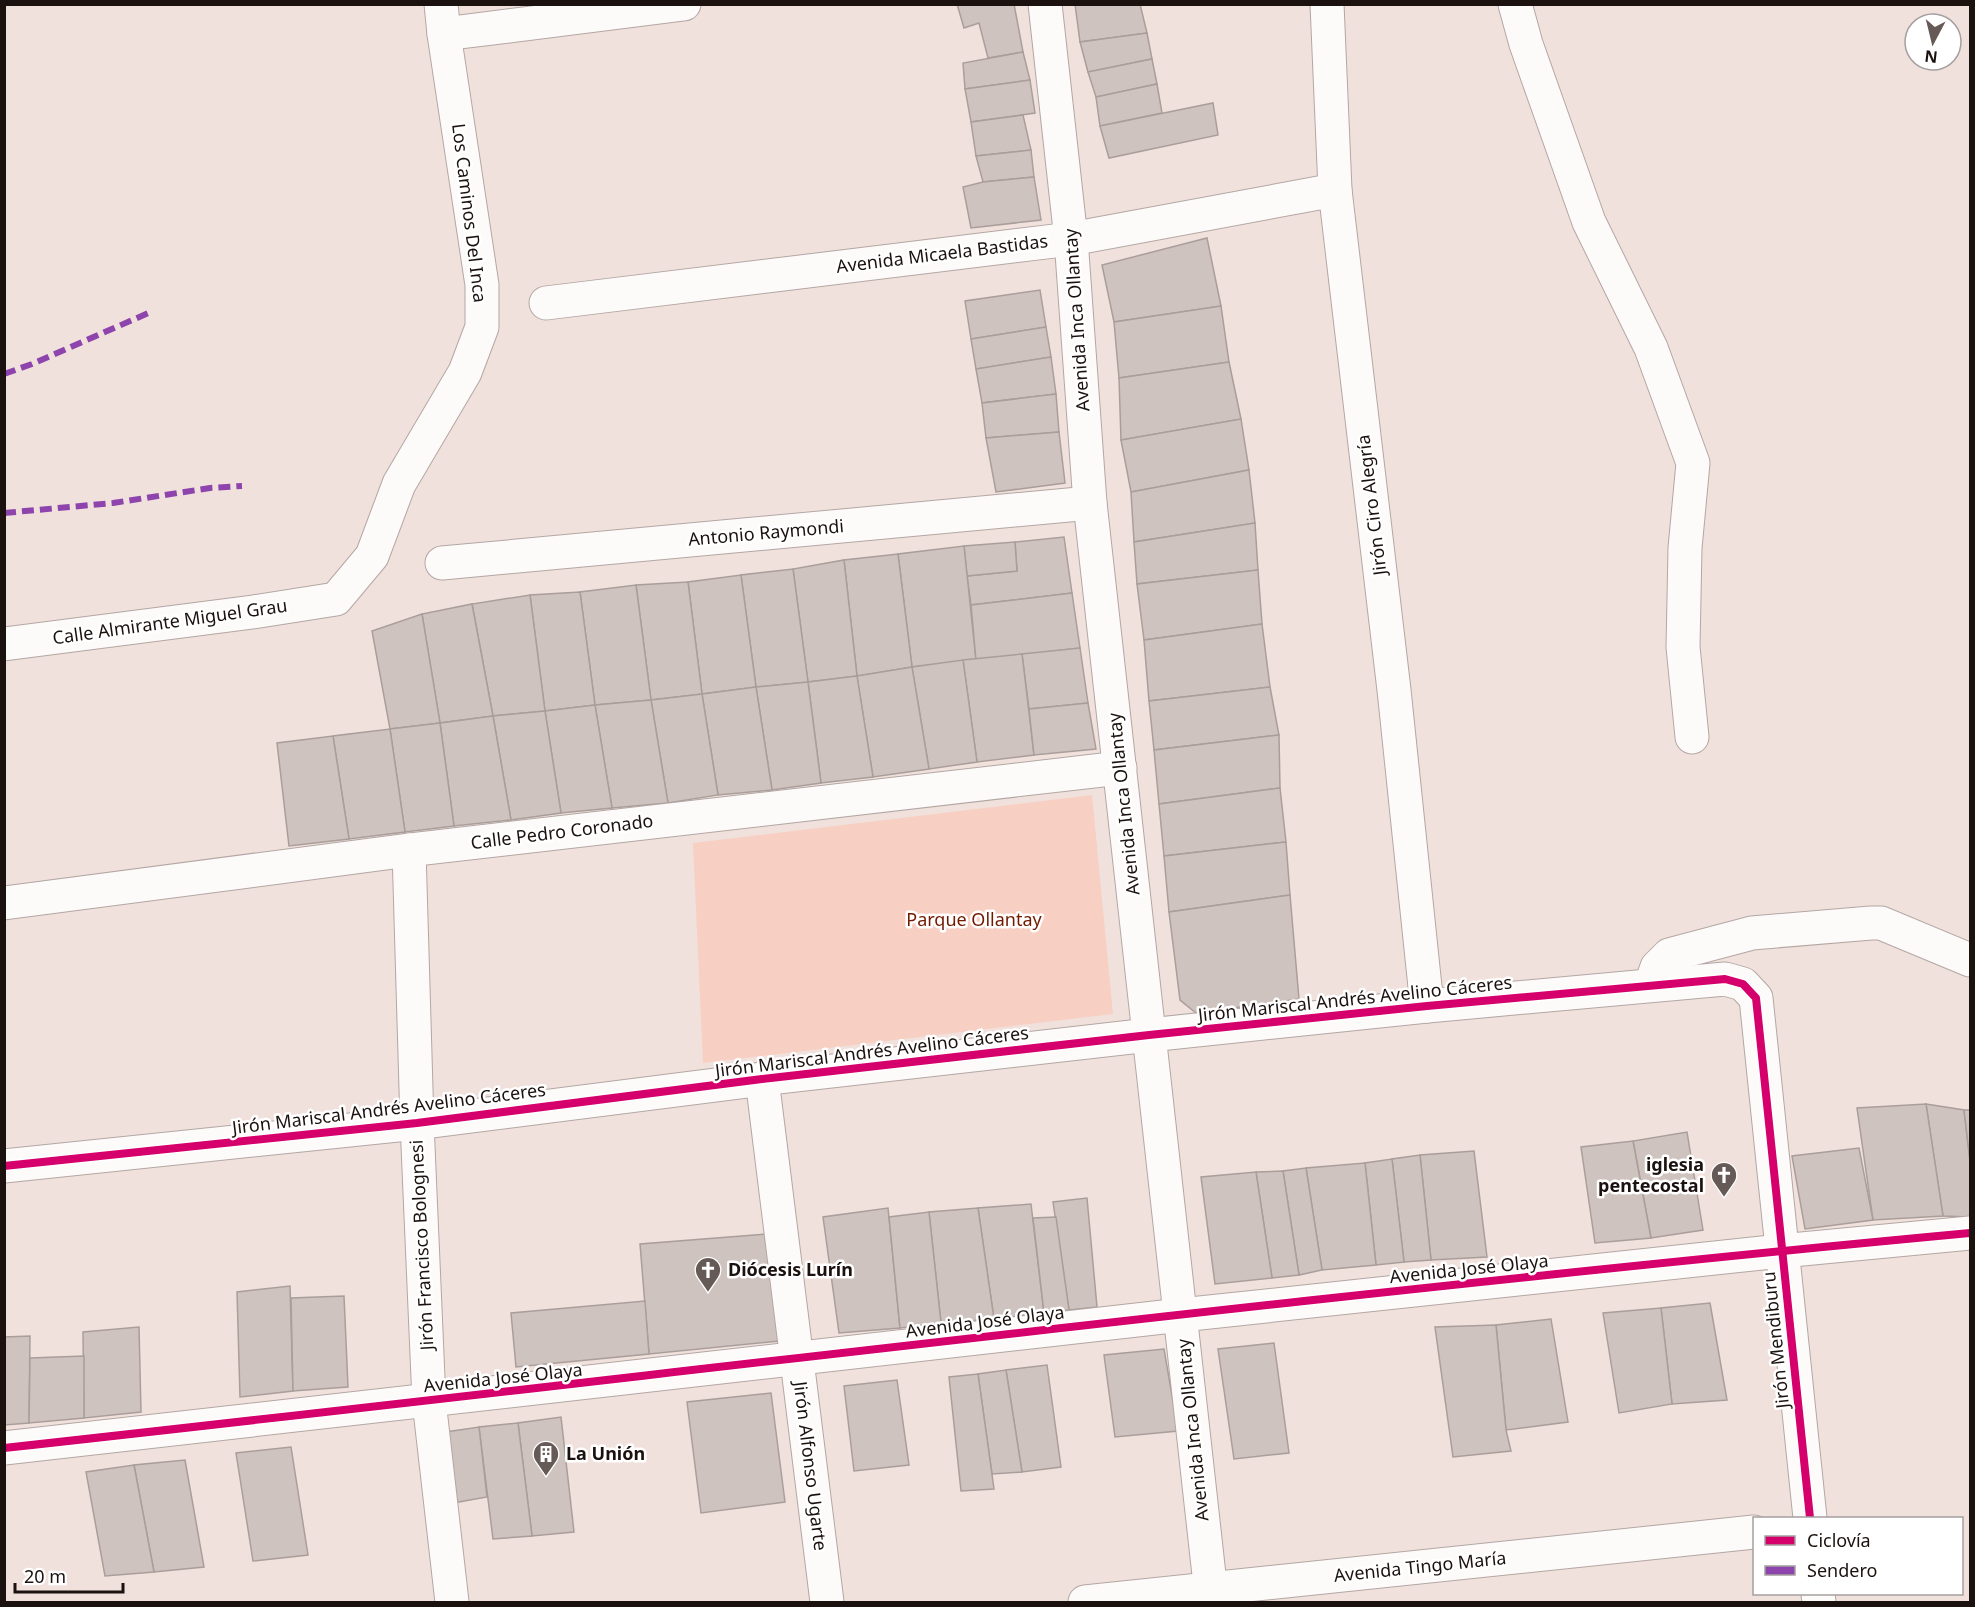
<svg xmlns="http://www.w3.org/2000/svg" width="1975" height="1607" font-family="'Noto Sans',sans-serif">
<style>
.green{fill:#f7cfc3}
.building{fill:#cfc3bf;stroke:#aa9e9b;stroke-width:1.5}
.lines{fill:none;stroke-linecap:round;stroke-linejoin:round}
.minor-casing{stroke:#b3a7a3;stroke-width:35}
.tertiary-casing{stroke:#b3a7a3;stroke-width:35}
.minor{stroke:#fdfafa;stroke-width:33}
.tertiary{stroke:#fdfafa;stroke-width:33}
.quiet{stroke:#8e44ad;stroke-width:6;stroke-dasharray:12 6;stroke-linecap:butt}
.cycleway-casing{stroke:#fff;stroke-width:11}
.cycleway{stroke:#d6006c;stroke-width:8}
.labels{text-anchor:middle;stroke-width:5;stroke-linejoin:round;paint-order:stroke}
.street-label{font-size:18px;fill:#1b120f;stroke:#fff}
.park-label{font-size:18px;fill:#721a00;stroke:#fff}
.poi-label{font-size:18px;font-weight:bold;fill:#1b120f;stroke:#fff;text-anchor:start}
</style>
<rect width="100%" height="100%" fill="#f1e1dc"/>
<!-- green -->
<path class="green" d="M1092 795 1113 1014 703 1063 693 843Z"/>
<!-- building -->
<g class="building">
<path d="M957 4H1014L1023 52 988 58 979 23 964 28Z"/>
<path d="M1075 4H1140L1147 33 1080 42Z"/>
<path d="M1147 33 1152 59 1088 72 1080 42Z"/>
<path d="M1023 52 1030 80 965 89 963 63Z"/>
<path d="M1152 59 1157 84 1096 97 1088 72Z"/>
<path d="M1030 80 1035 113 971 122 965 89Z"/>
<path d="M1157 84 1162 113 1100 126 1096 97Z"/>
<path d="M1213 103 1218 135 1109 158 1100 126Z"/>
<path d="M1023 115 1031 150 976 156 971 122Z"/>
<path d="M1031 150 1034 177 983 182 976 156Z"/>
<path d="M1034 177 1041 220 971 228 963 187 983 182Z"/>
<path d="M1207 238 1221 306 1114 322 1102 265Z"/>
<path d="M1040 290 1046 327 971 339 965 301Z"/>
<path d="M1221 306 1229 362 1119 378 1114 322Z"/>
<path d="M1046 327 1051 357 976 369 971 339Z"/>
<path d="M1051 357 1056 394 982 403 976 369Z"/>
<path d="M1229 362 1241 419 1121 440 1119 378Z"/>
<path d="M1056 394 1059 432 986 438 982 403Z"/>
<path d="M1241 419 1249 470 1131 492 1121 440Z"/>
<path d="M1059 432 1065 483 996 492 986 438Z"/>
<path d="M1249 470 1255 523 1134 542 1131 492Z"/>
<path d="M1255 523 1258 570 1137 584 1134 542Z"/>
<path d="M1064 537 1072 593 971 605 967 576 1017 571 1015 542Z"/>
<path d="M1015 542 1017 571 967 576 964 546Z"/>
<path d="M964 546 976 660 912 667 898 554Z"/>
<path d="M898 554 912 667 857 676 844 560Z"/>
<path d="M844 560 857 676 808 682 793 569Z"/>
<path d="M793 569 808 682 756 687 741 575Z"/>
<path d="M1258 570 1262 624 1144 640 1137 584Z"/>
<path d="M741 575 756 687 702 694 688 582Z"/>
<path d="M688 582 702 694 651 700 636 585Z"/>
<path d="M636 585 651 700 595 705 580 592Z"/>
<path d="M580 592 595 705 545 711 530 595Z"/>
<path d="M1072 593 1080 648 976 660 971 605Z"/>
<path d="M530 595 545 711 493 716 472 604Z"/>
<path d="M472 604 493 716 440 723 422 614Z"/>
<path d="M422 614 440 723 390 729 372 631Z"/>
<path d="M1262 624 1270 687 1149 701 1144 640Z"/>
<path d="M1080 648 1088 703 1029 709 1022 654Z"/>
<path d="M1022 654 1034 755 977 762 963 660Z"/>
<path d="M963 660 977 762 929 769 912 667Z"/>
<path d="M912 667 929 769 873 777 857 676Z"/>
<path d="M857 676 873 777 821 783 808 682Z"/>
<path d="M808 682 821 783 772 790 756 687Z"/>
<path d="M756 687 772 790 718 795 702 694Z"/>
<path d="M1270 687 1279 735 1154 750 1149 701Z"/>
<path d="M702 694 718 795 668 803 651 700Z"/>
<path d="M651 700 668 803 612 808 595 705Z"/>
<path d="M1088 703 1096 749 1034 755 1029 709Z"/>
<path d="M595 705 612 808 561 813 545 711Z"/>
<path d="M545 711 561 813 511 820 493 716Z"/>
<path d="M493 716 511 820 454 826 440 723Z"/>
<path d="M440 723 454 826 405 832 390 729Z"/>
<path d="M390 729 405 832 349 839 333 736Z"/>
<path d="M1279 735 1280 788 1159 804 1154 750Z"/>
<path d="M333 736 349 839 289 846 277 743Z"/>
<path d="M1280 788 1286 842 1164 856 1159 804Z"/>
<path d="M1286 842 1290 895 1169 912 1164 856Z"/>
<path d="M1290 895 1299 999 1196 1013 1180 1000 1169 912Z"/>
<path d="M1926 1104 1964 1110 1970 1161V1217L1943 1216Z"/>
<path d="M1926 1104 1943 1216 1873 1220 1857 1108Z"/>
<path d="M1964 1110H1970V1161Z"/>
<path d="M1687 1132 1703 1230 1651 1238 1633 1141Z"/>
<path d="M1633 1141 1651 1238 1595 1243 1581 1147Z"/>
<path d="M1859 1148 1873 1220 1805 1229 1792 1156Z"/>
<path d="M1474 1151 1487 1257 1431 1260 1420 1155Z"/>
<path d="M1420 1155 1431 1260 1404 1262 1392 1159Z"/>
<path d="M1392 1159 1404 1262 1376 1265 1365 1163Z"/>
<path d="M1365 1163 1376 1265 1322 1270 1306 1168Z"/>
<path d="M1306 1168 1322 1270 1299 1275 1283 1171Z"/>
<path d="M1283 1171 1299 1275 1272 1278 1256 1172Z"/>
<path d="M1256 1172 1272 1278 1215 1284 1201 1177Z"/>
<path d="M1087 1198 1097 1307 1069 1310 1053 1202Z"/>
<path d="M1031 1204 1044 1313 994 1319 978 1208Z"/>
<path d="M888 1208 900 1328 839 1333 823 1217Z"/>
<path d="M978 1208 994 1319 941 1323 929 1212Z"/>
<path d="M929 1212 941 1323 900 1328 889 1217Z"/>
<path d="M1056 1217 1069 1310 1044 1313 1033 1218Z"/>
<path d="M766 1234 779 1341 649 1354 640 1244Z"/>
<path d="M290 1286 293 1391 240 1397 237 1292Z"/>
<path d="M344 1296 348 1387 293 1391 291 1298Z"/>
<path d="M645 1301 649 1354 516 1367 511 1313Z"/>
<path d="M1710 1303 1727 1400 1672 1404 1661 1308Z"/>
<path d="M1661 1308 1672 1404 1619 1413 1603 1313Z"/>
<path d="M1551 1319 1568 1422 1506 1430 1496 1325Z"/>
<path d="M1496 1325 1506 1430 1511 1451 1453 1457 1435 1327Z"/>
<path d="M139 1327 141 1412 84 1418 83 1332Z"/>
<path d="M30 1336 29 1423 4 1425V1337Z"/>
<path d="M1274 1343 1289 1453 1234 1459 1218 1349Z"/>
<path d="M1164 1349 1178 1431 1115 1437 1104 1355Z"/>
<path d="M84 1356V1418L29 1423 30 1358Z"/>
<path d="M1047 1365 1061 1467 1022 1472 1006 1370Z"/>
<path d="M1006 1370 1022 1472 992 1474 978 1374Z"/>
<path d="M978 1374 994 1489 961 1491 949 1377Z"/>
<path d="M897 1380 909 1465 854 1471 844 1386Z"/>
<path d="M771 1393 785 1502 701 1513 687 1402Z"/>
<path d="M561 1417 574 1532 532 1536 518 1423Z"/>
<path d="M518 1423 532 1536 493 1539 479 1427Z"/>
<path d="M479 1427 487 1497 453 1503 446 1432Z"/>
<path d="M291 1447 308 1555 253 1561 236 1453Z"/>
<path d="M185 1460 204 1567 154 1572 134 1465Z"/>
<path d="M134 1465 154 1572 105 1576 86 1472Z"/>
</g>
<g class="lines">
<!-- minor casing -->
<g class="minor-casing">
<g id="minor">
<path d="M1327 4 1335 190 1394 690 1427 1006"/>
<path d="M1515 4 1526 44 1589 222 1651 348 1693 463 1685 548 1683 647 1692 737"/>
<path d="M444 34 684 4"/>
<path d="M546 303 1071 239 1335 190"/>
<path d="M442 563 1090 503"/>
<path d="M4 644 253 612 336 599 372 556 399 484 465 372 482 327V285L444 34 441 4"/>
<path d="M409 850 417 1123 429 1401 452 1602"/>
<path d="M4 903 409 850 1120 768"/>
<path d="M1651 984 1657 967 1669 955 1752 933 1871 923H1881L1970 960"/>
<path d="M762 1079 827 1602"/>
<path d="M4 1166 417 1123 762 1079 1149 1035 1427 1006 1725 979 1743 984 1756 998 1810 1518"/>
<path d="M4 1448 1181 1315"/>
<path d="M1818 1594 1819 1602"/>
<path d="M1085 1602 1754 1532"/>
</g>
</g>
<!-- tertiary casing -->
<g class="tertiary-casing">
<g id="tertiary">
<path d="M1045 4 1071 239 1090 503 1212 1602"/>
<path d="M1181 1315 1781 1251 1970 1233"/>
</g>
</g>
<!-- minor -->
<use href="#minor" class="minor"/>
<!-- tertiary -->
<use href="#tertiary" class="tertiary"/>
<!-- quiet -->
<g class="quiet">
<path d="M4 374 32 364 153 311"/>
<path d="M4 513 113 503 210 488 242 486"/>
</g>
<!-- cycleway casing -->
<g class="cycleway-casing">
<g id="cycleway">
<path d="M4 1166 417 1123 762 1079 1149 1035 1427 1006 1725 979 1743 984 1756 998 1810 1518"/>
<path d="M4 1448C660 1376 1314 1294 1970 1233"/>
</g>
</g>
<!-- cycleway -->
<use href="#cycleway" class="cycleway"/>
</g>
<!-- icons -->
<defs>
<g id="church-pin" transform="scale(1.35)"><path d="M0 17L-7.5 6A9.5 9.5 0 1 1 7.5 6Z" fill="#665a57" stroke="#fff"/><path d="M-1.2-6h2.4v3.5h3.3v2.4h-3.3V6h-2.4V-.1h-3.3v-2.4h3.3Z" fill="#fff"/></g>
<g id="building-pin" transform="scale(1.35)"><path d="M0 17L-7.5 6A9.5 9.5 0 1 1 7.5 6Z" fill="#665a57" stroke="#fff"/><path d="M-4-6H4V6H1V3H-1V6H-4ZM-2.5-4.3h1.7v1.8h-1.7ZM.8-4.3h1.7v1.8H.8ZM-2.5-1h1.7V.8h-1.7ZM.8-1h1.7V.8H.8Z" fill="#fff"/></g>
</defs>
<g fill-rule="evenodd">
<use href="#church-pin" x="1724" y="1175"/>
<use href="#church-pin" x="708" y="1270"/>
<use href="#building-pin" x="546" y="1454"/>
</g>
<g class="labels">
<!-- street labels -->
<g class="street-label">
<text transform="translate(469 213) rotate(83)" y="6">Los Caminos Del Inca</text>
<text transform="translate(942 254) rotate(-7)" y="6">Avenida Micaela Bastidas</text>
<text transform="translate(1077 320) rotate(-94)" y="6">Avenida Inca Ollantay</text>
<text transform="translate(1372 505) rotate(-97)" y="6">Jirón Ciro Alegría</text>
<text transform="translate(766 533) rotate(-5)" y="6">Antonio Raymondi</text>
<text transform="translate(170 622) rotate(-8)" y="6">Calle Almirante Miguel Grau</text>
<text transform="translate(1124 804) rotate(-96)" y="6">Avenida Inca Ollantay</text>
<text transform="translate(562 832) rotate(-7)" y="6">Calle Pedro Coronado</text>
<text transform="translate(1355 999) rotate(-6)" y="6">Jirón Mariscal Andrés Avelino Cáceres</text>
<text transform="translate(872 1052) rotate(-7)" y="6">Jirón Mariscal Andrés Avelino Cáceres</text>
<text transform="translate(389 1109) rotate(-7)" y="6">Jirón Mariscal Andrés Avelino Cáceres</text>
<text transform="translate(422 1245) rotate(-93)" y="6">Jirón Francisco Bolognesi</text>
<text transform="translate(1469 1269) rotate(-6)" y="6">Avenida José Olaya</text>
<text transform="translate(985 1322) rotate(-7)" y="6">Avenida José Olaya</text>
<text transform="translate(1776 1340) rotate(-96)" y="6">Jirón Mendiburu</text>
<text transform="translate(503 1378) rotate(-6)" y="6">Avenida José Olaya</text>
<text transform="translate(1193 1430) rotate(-96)" y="6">Avenida Inca Ollantay</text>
<text transform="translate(810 1466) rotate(83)" y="6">Jirón Alfonso Ugarte</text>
<text transform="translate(1420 1567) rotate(-6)" y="6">Avenida Tingo María</text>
</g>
<!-- park labels -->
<g class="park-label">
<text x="974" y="926">Parque Ollantay</text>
</g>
<!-- poi labels -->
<g class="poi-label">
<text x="1704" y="1171" text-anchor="end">iglesia<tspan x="1704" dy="21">pentecostal</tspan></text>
<text x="728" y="1276">Diócesis Lurín</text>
<text x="566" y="1460">La Unión</text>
</g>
</g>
<!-- border -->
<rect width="1975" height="1607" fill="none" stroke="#1b120f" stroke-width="12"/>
<!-- legend -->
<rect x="1753" y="1517" width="210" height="78" fill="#ffffff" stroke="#a4a09f" stroke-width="1.5"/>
<rect x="1765" y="1536" width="30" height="9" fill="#d6006c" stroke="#a4a09f" stroke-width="1.5"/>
<text x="1807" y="1547" font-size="18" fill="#1b120f">Ciclovía</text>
<rect x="1765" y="1566" width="30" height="9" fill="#8e44ad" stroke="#a4a09f" stroke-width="1.5"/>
<text x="1807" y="1577" font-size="18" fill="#1b120f">Sendero</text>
<!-- north arrow -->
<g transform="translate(1933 42) rotate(187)"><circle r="28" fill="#ffffff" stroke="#a4a09f" stroke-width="1.5"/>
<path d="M0-4.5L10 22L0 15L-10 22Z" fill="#665a57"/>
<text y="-9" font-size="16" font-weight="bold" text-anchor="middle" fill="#1b120f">N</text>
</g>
<!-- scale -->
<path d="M15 1583v9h108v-9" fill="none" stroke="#1b120f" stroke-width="3"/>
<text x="24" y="1583" font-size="18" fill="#1b120f" stroke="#ffffff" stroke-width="4.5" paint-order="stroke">20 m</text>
</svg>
